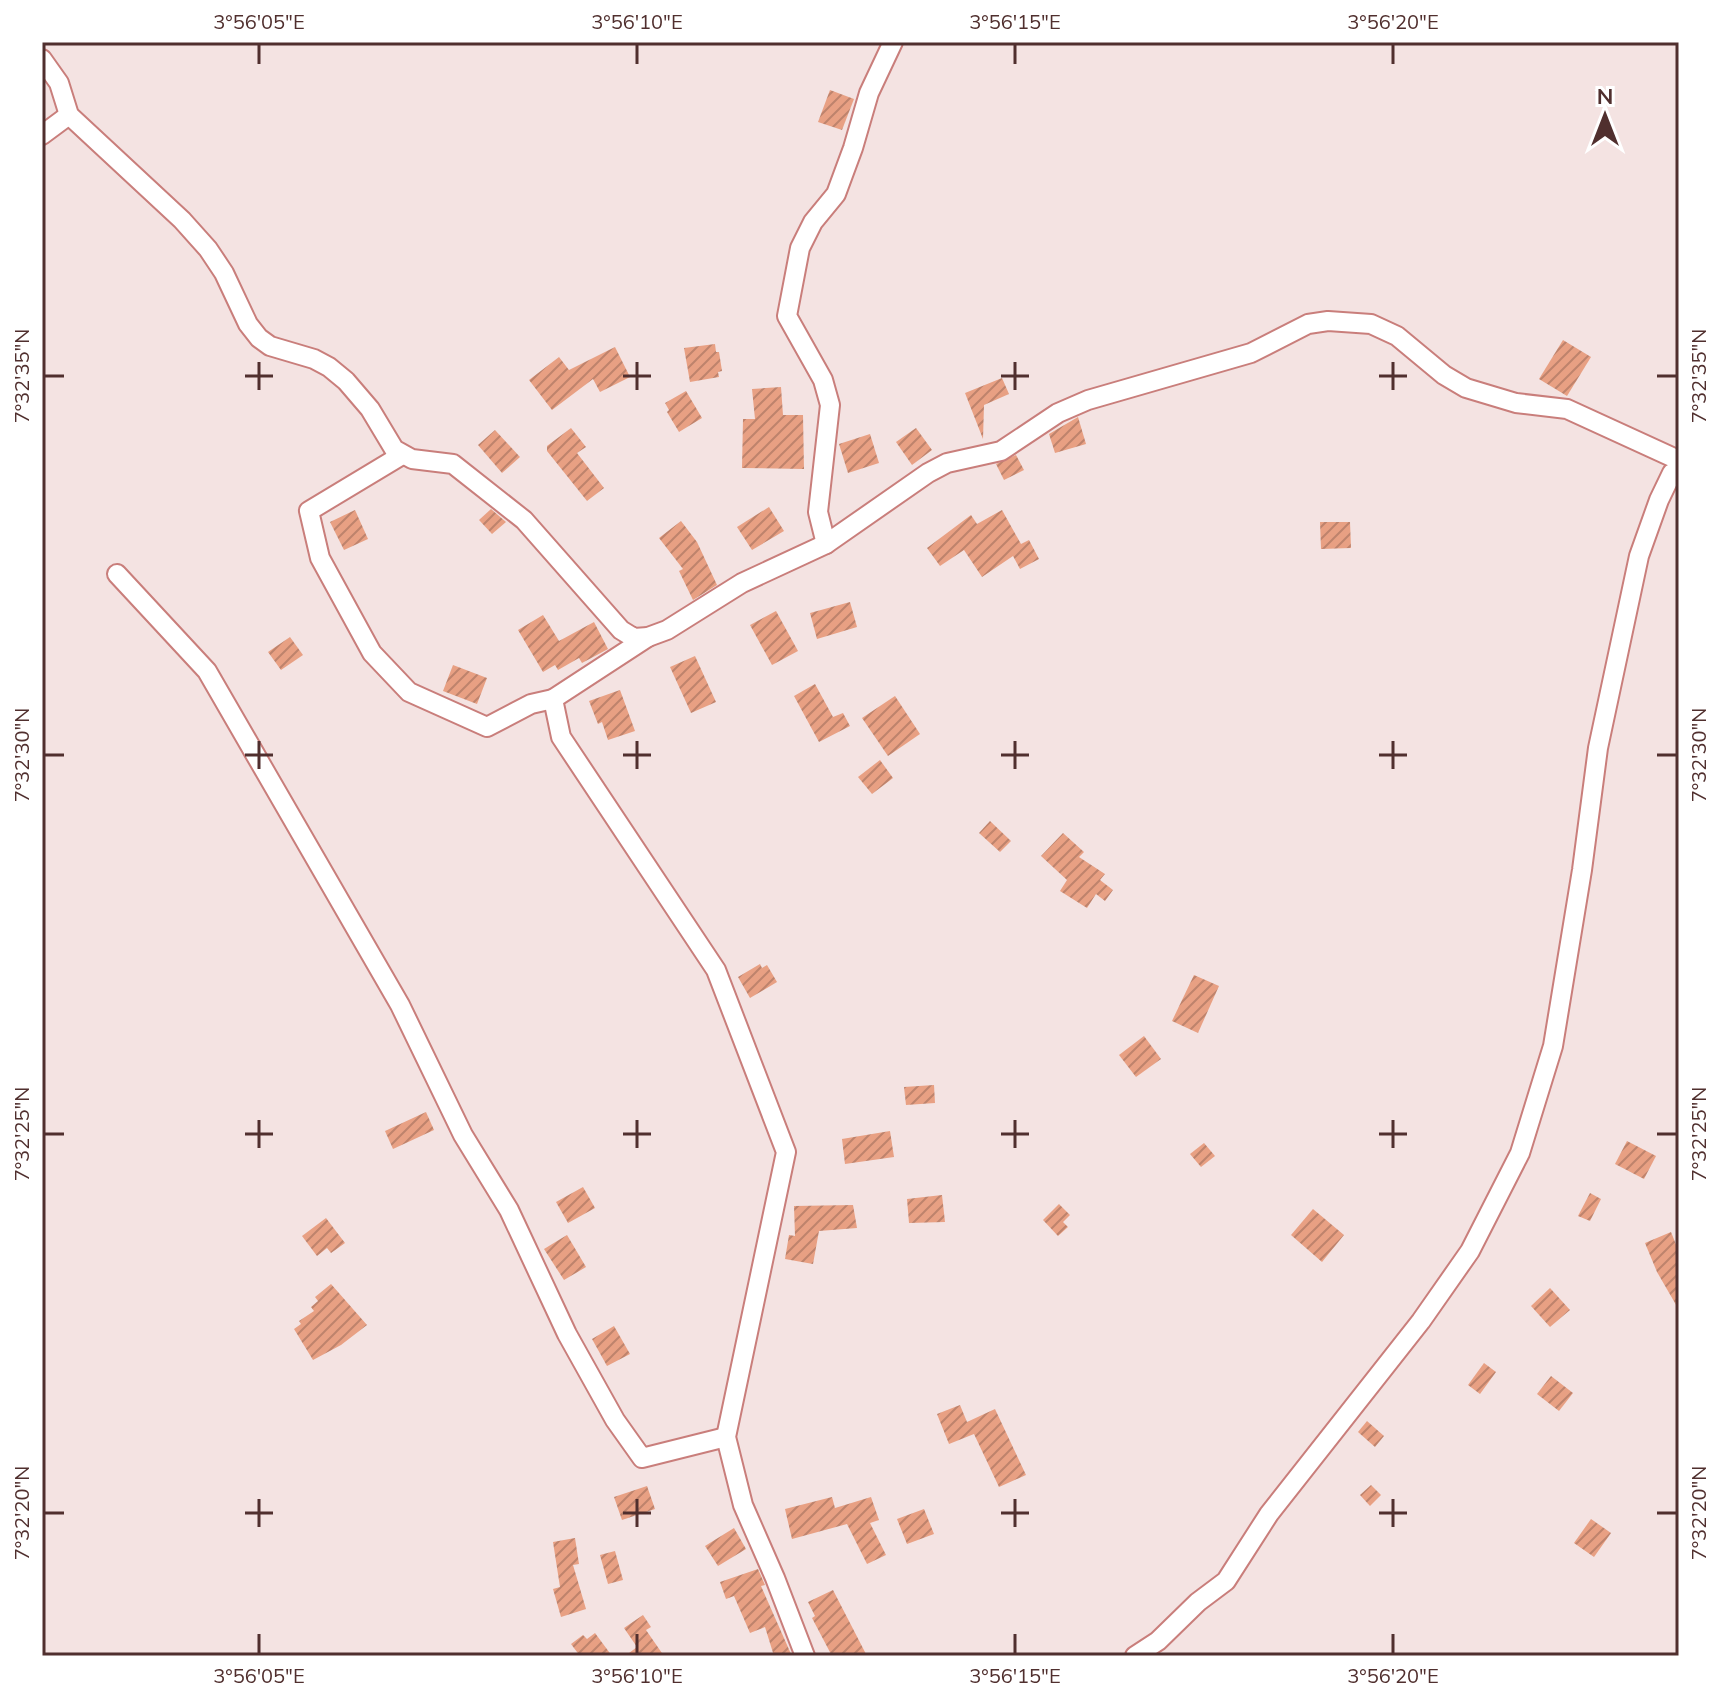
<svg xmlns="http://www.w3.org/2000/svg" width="1721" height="1698" font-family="Mulish,sans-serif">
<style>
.building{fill:url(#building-hatch)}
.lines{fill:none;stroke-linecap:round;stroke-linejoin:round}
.minor-casing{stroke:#c97e7b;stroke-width:22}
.minor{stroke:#fff;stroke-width:18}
.ticks{fill:none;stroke:#502f2e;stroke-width:3}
.neatline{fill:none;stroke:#502f2e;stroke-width:3}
.ticks-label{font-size:20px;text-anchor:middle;fill:#502f2e}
</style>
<defs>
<pattern id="building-hatch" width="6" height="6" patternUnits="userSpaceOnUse" patternTransform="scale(2)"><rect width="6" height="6" fill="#e8a083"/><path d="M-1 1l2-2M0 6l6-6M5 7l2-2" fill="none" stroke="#be836c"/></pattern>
</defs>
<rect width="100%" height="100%" fill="#f4e3e2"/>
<!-- building -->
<g class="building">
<path d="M830 90 854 99 842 130 818 122Z"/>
<path d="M1563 340 1591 357 1567 396 1539 379Z"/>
<path d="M715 344 716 352H719L722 371 718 372 719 377 690 382 684 348Z"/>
<path d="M615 347 630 377 600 392 593 379 552 410 529 380 559 357 569 370Z"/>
<path d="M1002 378 1009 394 984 405 983 439 965 393Z"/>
<path d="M781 387 783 415H803L804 469 742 468 743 419H755L752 389Z"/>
<path d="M686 391 702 418 679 432 667 412 669 410 665 403Z"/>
<path d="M1078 417 1086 444 1055 453 1049 434Z"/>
<path d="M571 428 586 447 577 453 604 488 587 501 547 451V446Z"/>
<path d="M916 428 932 450 912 465 896 442Z"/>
<path d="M495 430 520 457 502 473 478 445Z"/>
<path d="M870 434 879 463 848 473 839 444Z"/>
<path d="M1016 455 1024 470 1004 480 996 464Z"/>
<path d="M769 507 784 531 752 550 737 527Z"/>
<path d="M491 509 506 522 492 534 479 520Z"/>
<path d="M355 510 368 539 344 550 330 522Z"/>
<path d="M1002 510 1021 544 1029 540 1039 559 1020 569 1013 556 982 577 964 550 940 566 927 548 971 515 977 524Z"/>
<path d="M681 521 697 542 717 585 693 600 679 571 683 569 659 538Z"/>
<path d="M1320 522H1350L1351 548 1321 549Z"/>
<path d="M850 602 857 627 817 639 810 613Z"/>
<path d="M776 611 798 651 772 665 750 625Z"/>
<path d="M543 615 559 641 594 622 608 649 582 663 579 658 558 670 555 665 543 672 518 630Z"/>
<path d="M290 637 303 655 281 670 268 652Z"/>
<path d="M695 656 716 702 691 713 670 667Z"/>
<path d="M453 665 487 678 477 704 443 691Z"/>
<path d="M815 684 833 717 843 713 850 726 819 742 794 696Z"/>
<path d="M620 690 635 731 608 740 602 722 598 724 589 701Z"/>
<path d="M895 696 920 734 888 756 862 718Z"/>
<path d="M880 760 893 778 872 794 858 777Z"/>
<path d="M990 821 1011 841 1000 852 979 833Z"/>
<path d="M1063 833 1084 852 1079 857 1105 874 1100 880 1113 890 1105 901 1096 894 1087 908 1060 891 1067 880 1041 856Z"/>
<path d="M760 964 762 968 767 965 777 982 750 998 738 977Z"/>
<path d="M1194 975 1219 986 1198 1033 1172 1021Z"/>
<path d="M1144 1036 1161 1059 1136 1077 1119 1055Z"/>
<path d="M934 1085 935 1103 906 1105 904 1087Z"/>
<path d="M426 1112 434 1130 393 1149 385 1131Z"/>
<path d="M890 1131 894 1157 845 1164 842 1139Z"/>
<path d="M1627 1141 1656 1156 1644 1179 1615 1164Z"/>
<path d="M1204 1143 1215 1156 1201 1167 1190 1154Z"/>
<path d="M583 1187 595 1208 568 1223 556 1202Z"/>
<path d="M1590 1193 1601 1199 1590 1221 1578 1216Z"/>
<path d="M942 1195 945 1222 909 1223 907 1199Z"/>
<path d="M1059 1204 1070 1215 1063 1222 1068 1227 1058 1236 1043 1220Z"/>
<path d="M853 1205 857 1228 819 1231 813 1264 785 1259 789 1235 795 1236 794 1206Z"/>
<path d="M1313 1209 1344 1235 1322 1262 1291 1235Z"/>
<path d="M326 1218 345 1243 331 1253 327 1248 317 1256 302 1236Z"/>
<path d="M1671 1232 1679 1252V1310L1657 1272 1645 1243Z"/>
<path d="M567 1235 586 1267 564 1280 544 1249Z"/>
<path d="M331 1284 367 1325 341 1345 313 1360 294 1329 301 1324 299 1321 314 1311 311 1307 318 1301 315 1297Z"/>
<path d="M1550 1288 1570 1310 1550 1327 1531 1306Z"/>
<path d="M614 1326 630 1354 607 1366 592 1339Z"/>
<path d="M1484 1363 1496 1372 1480 1394 1468 1385Z"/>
<path d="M1551 1376 1573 1393 1559 1411 1537 1394Z"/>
<path d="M960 1405 967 1422 995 1409 1026 1475 999 1487 974 1434 949 1444 937 1414Z"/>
<path d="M1367 1421 1384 1436 1375 1447 1358 1432Z"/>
<path d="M1371 1485 1381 1495 1370 1506 1360 1495Z"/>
<path d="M647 1486 655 1509 622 1520 614 1497Z"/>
<path d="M832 1497 835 1508 871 1497 879 1520 870 1523 886 1555 867 1564 847 1524 792 1539 785 1509Z"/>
<path d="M924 1509 934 1534 907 1544 897 1519Z"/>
<path d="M1591 1519 1611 1533 1594 1557 1574 1543Z"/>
<path d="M734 1528 746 1549 718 1566 705 1546Z"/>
<path d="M575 1538 579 1564 573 1565 586 1609 561 1617 553 1589 560 1587 553 1542Z"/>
<path d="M615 1551 623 1580 608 1584 600 1555Z"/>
<path d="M758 1569 765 1585 761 1586 791 1654 774 1656 765 1627 750 1633 734 1596 726 1599 720 1582Z"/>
<path d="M833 1590 867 1656H832L812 1618 815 1616 808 1602Z"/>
<path d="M643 1615 651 1627 646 1630 664 1656H625L637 1647 624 1628Z"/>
<path d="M595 1633 612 1656H580L571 1644 583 1635 587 1639Z"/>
</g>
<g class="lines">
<!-- minor casing -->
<g class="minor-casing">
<g id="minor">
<path d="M42 59 59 83 69 115 182 220 208 249 224 273 248 324 259 338 270 346 314 359 329 367 346 381 370 409 394 449 412 459 453 464 524 520 621 630 634 638 648 637 667 630 742 583 826 544 928 473 947 463 1001 451 1058 413 1088 400 1251 353 1308 324 1328 321 1371 324 1397 336 1444 375 1466 388 1516 403 1567 409 1674 458"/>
<path d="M42 135 69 115"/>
<path d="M402 455 309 511 320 558 372 653 409 692 487 727 531 704 553 699"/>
<path d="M826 544 818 512 830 405 823 380 787 316 800 248 813 222 836 194 853 148 869 93 893 42"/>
<path d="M117 574 207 671 400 1005 463 1135 509 1210 567 1334 615 1420 642 1458 726 1437"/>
<path d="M648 637 553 699 561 737 716 970 786 1152 726 1437 743 1505 775 1578 805 1656"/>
<path d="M1135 1656 1158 1641 1198 1602 1226 1581 1269 1514 1421 1321 1470 1251 1520 1153 1553 1046 1582 870 1598 748 1639 556 1659 500 1672 473"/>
</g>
</g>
<!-- minor -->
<use href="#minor" class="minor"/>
</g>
<!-- ticks -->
<path class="ticks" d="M259 44V64M637 44V64M1015 44V64M1393 44V64M259 362V390M637 362V390M1015 362V390M1393 362V390M44 376H64M245 376H273M623 376H651M1001 376H1029M1379 376H1407M1657 376H1677M259 741V769M637 741V769M1015 741V769M1393 741V769M44 755H64M245 755H273M623 755H651M1001 755H1029M1379 755H1407M1657 755H1677M259 1120V1148M637 1120V1148M1015 1120V1148M1393 1120V1148M44 1134H64M245 1134H273M623 1134H651M1001 1134H1029M1379 1134H1407M1657 1134H1677M259 1499V1527M637 1499V1527M1015 1499V1527M1393 1499V1527M44 1513H64M245 1513H273M623 1513H651M1001 1513H1029M1379 1513H1407M1657 1513H1677M259 1634V1654M637 1634V1654M1015 1634V1654M1393 1634V1654"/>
<!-- border -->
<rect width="1721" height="1698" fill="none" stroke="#ffffff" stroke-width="88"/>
<!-- north arrow -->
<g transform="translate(1605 116)" stroke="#ffffff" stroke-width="6" paint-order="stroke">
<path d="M0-6L14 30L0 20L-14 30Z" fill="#502f2e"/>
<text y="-12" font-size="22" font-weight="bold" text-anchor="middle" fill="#502f2e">N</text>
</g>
<rect x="44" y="44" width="1633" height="1610" class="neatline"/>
<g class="ticks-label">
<text x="259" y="29">3°56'05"E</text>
<text x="637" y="29">3°56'10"E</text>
<text x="1015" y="29">3°56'15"E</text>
<text x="1393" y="29">3°56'20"E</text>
<text transform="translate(22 376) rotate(-90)" y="7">7°32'35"N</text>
<text transform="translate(1699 376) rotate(-90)" y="7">7°32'35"N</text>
<text transform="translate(22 755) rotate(-90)" y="7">7°32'30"N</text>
<text transform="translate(1699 755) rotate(-90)" y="7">7°32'30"N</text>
<text transform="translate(22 1134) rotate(-90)" y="7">7°32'25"N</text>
<text transform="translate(1699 1134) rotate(-90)" y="7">7°32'25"N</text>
<text transform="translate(22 1513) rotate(-90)" y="7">7°32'20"N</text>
<text transform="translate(1699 1513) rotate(-90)" y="7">7°32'20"N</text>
<text x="259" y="1683">3°56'05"E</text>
<text x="637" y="1683">3°56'10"E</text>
<text x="1015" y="1683">3°56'15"E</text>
<text x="1393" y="1683">3°56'20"E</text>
</g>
</svg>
